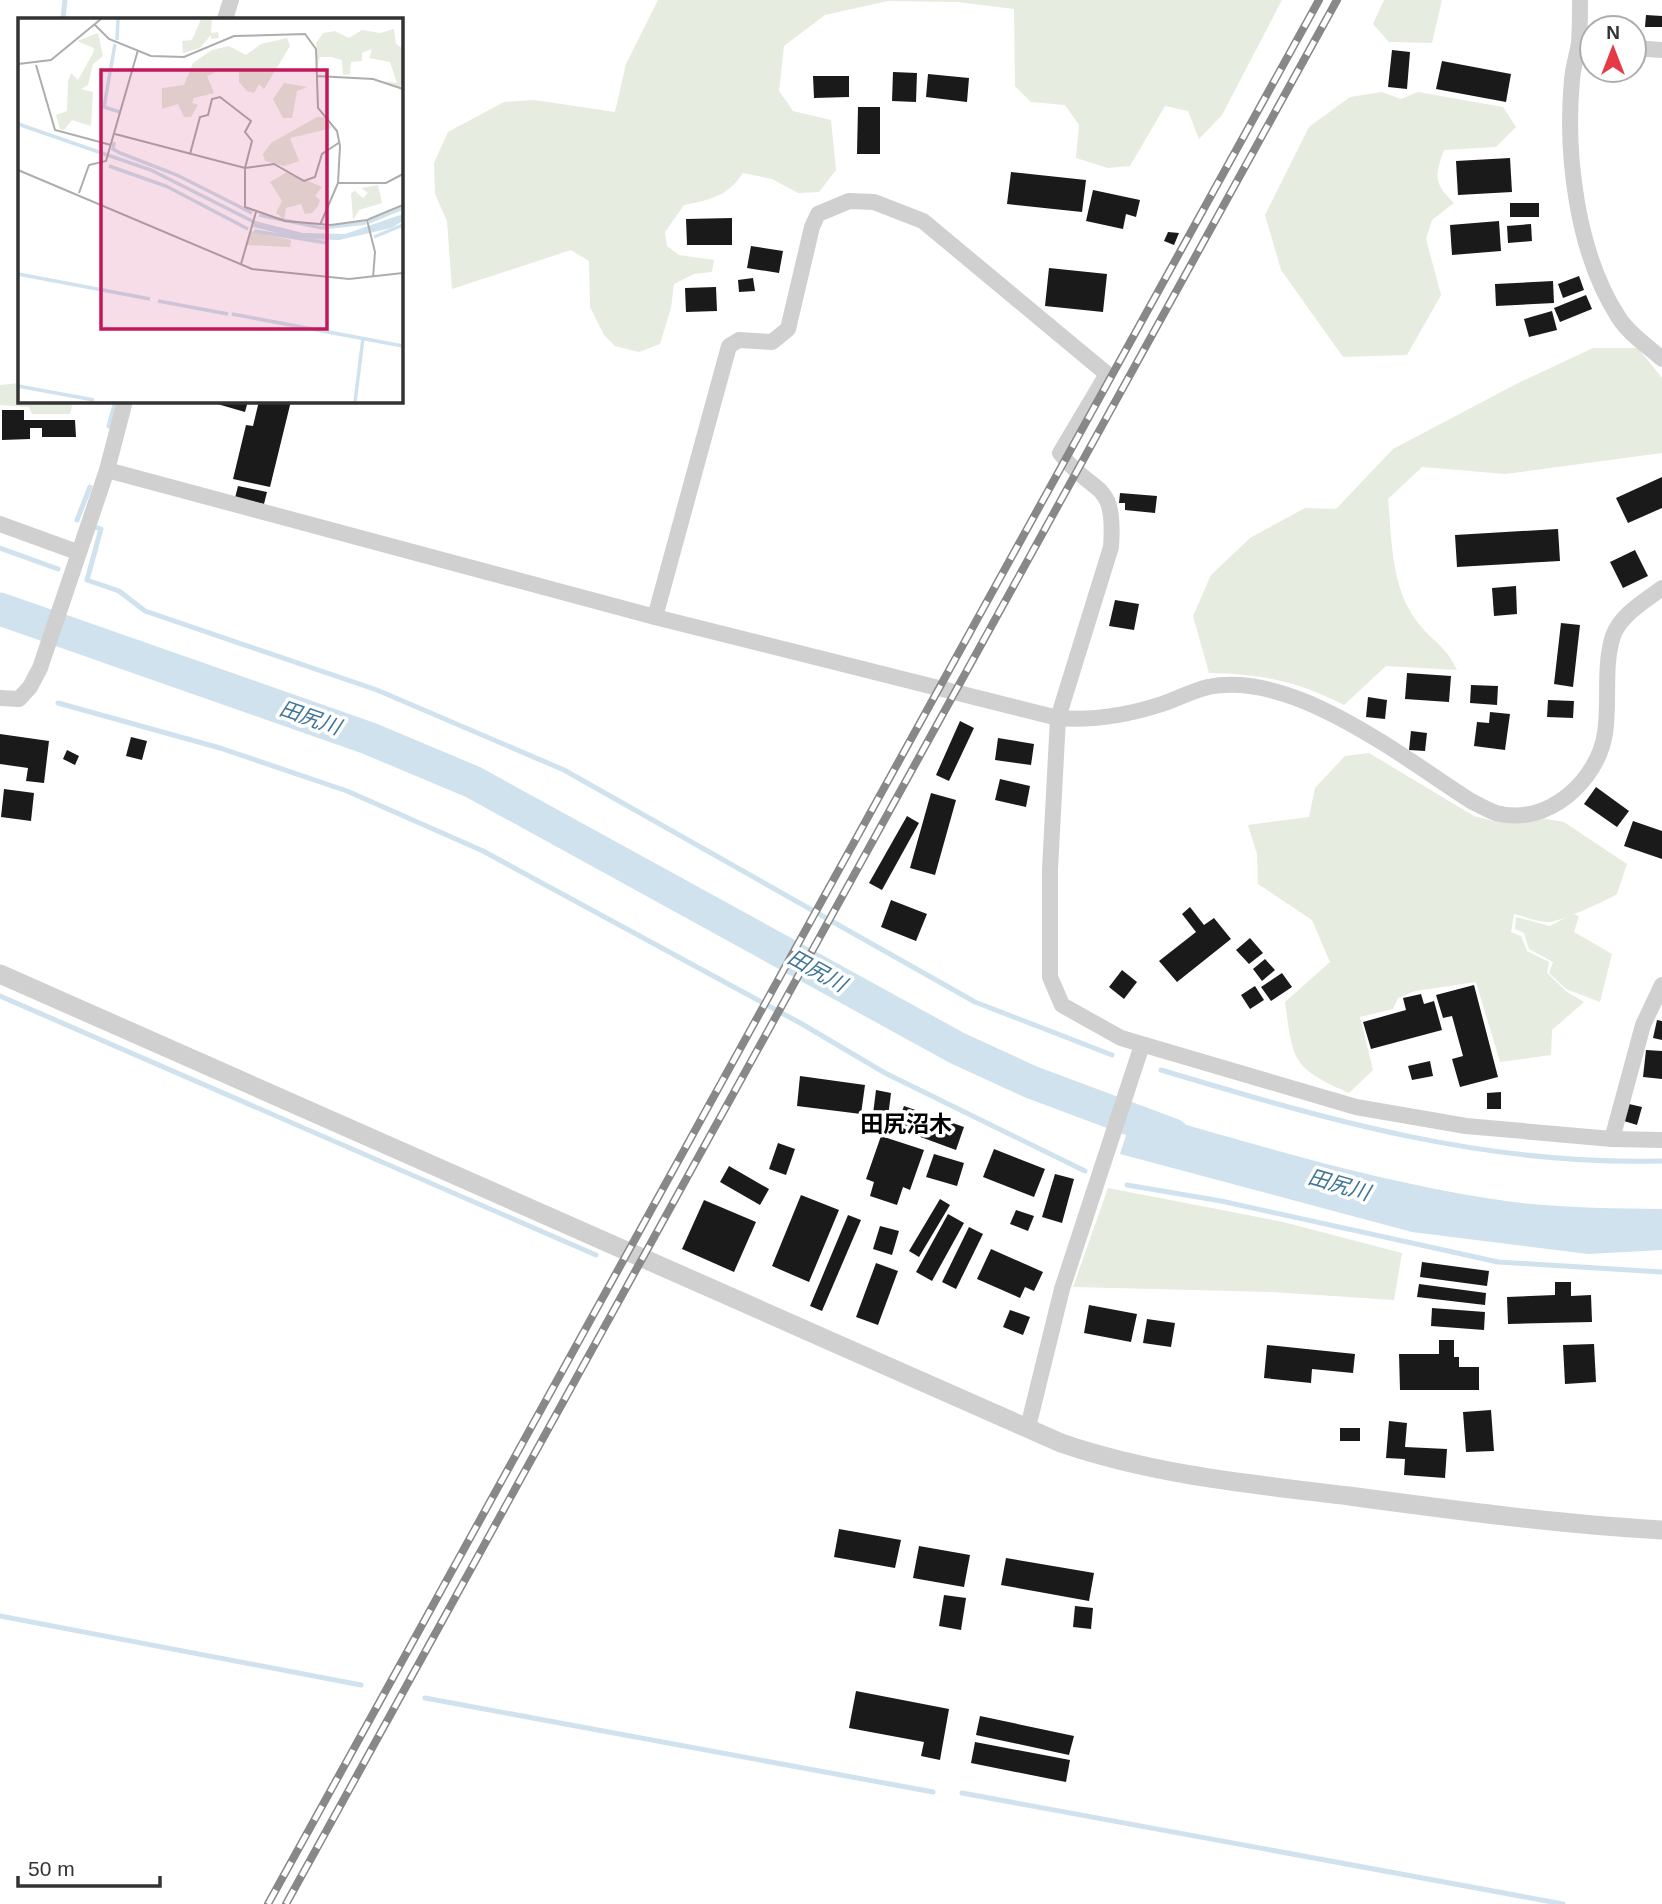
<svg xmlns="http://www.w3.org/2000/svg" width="1662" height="1904" font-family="Arial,'Noto Sans JP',sans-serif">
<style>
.green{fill:#e6ecdf}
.water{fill:#cfe2ee}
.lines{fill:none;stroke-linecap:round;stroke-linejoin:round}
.stream{stroke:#cfe2ee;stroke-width:5}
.river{stroke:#cfe2ee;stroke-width:33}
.building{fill:#1a1a1a}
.minor{stroke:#d0d0d0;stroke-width:16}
.tertiary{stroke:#d0d0d0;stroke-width:19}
.rail-casing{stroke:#888;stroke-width:8}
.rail{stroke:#fff;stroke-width:5;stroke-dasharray:16;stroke-linecap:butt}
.labels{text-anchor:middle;stroke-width:7;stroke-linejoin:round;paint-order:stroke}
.water-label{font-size:21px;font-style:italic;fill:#3f7597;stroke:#fff}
.quarter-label{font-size:23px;font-weight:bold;fill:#000;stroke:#fff}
.inset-river{fill:none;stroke:#cfe2ee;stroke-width:3.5}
.inset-road{fill:none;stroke:#adadad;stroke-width:2}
.view{fill:#c2185b;fill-opacity:0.15;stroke:#c2185b;stroke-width:3.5}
.inset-edge{fill:none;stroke:#333;stroke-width:3.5}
</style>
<rect width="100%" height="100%" fill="#fff"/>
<!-- green -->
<g class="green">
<path d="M658 0H1282L1222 115 1199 139 1188 111 1165 106 1130 166 1108 168 1076 158 1079 125 1065 105 1031 102 1015 86 1014 9 958 2 888 1 825 15 784 46 779 91 793 111 831 120 836 170 819 192 798 193 772 179 743 173C728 196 710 200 684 205L665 232 667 246 679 255 714 260 712 272 694 274 674 284 671 308 660 344 639 352 615 346 604 335 590 307 589 261 571 250 452 289 447 221 435 194 434 163 448 132 504 102 534 100 615 112 626 64Z"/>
<path d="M1384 0H1442L1432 43 1389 42 1373 24Z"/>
<path d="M1382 92 1401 99 1418 92 1503 107 1516 127 1496 147 1444 150C1435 176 1433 183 1454 203L1432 220 1426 239 1441 295 1407 355 1343 357 1281 270 1265 215 1309 127 1350 97Z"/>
<path d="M1593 348H1638L1662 378V453L1506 474 1422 467 1388 499C1392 542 1391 590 1419 624 1434 643 1446 646 1457 670L1386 666 1344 705C1296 681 1263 674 1209 673L1193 616 1211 575 1250 538 1305 508 1336 509 1393 449 1520 382Z"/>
<path d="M19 383V401H68L72 406 70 414H32L29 407 0 405V385Z"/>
<path d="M1369 753 1474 816 1494 821 1535 817 1564 822 1627 864 1617 894C1605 901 1557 924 1546 922 1535 921 1524 916 1514 914L1511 932 1521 936 1527 951 1549 962 1547 973 1567 992 1584 1002 1552 1030 1551 1055 1500 1062 1476 982 1415 991 1398 998 1393 1009 1360 1017 1373 1070 1349 1093C1292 1068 1293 1061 1285 1002L1330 962 1312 920 1258 884 1257 854 1248 825 1309 817 1315 788 1345 756Z"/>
<path d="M1573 914 1579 916 1574 932 1612 954 1600 1002 1566 989 1549 973 1553 962 1529 949 1524 933 1515 929 1516 917 1550 926Z"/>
<path d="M1108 1188 1283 1222 1402 1253 1394 1300 1272 1292 1073 1287Z"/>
</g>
<!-- water -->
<path class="water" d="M1134 1110C1250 1143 1367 1179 1486 1198 1544 1208 1603 1208 1662 1209V1250L1588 1254 1412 1232 1120 1154Z"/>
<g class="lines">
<!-- stream -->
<g class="stream">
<path d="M63 19 65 0"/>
<path d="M109 426 116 401"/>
<path d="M77 520 90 487"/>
<path d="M95 527 101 529 87 580 119 591 145 611 377 690 564 770 975 1002 1112 1055"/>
<path d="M0 548 58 569"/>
<path d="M58 703 220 748 347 791 483 851 802 1024 885 1073 1085 1171"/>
<path d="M0 996 596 1255"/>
<path d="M1161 1070C1328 1120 1485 1166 1662 1161"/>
<path d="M1127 1185 1221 1201 1498 1262 1662 1272"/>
<path d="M0 1616 361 1685"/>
<path d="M425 1698 933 1792"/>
<path d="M962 1793 1563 1904"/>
</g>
<!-- river -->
<path class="river" d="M0 609 368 738 473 782 957 1048 1031 1082 1173 1135"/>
</g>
<!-- building -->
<g class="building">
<path d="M1646 15 1662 16V27H1645Z"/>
<path d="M1392 50 1410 52 1407 89 1388 87Z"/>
<path d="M1442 61 1511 74 1506 102 1436 89Z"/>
<path d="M893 72 917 73 916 102 892 101Z"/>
<path d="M928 74 969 78 967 102 926 97Z"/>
<path d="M813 76H849V97L814 98Z"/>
<path d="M858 107H880V154H857Z"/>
<path d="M1510 158 1512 192 1458 195 1456 161Z"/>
<path d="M1011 172 1086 180 1082 212 1007 204Z"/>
<path d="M1093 190 1140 200 1136 217 1126 214 1123 229 1086 221Z"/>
<rect x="1510" y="203" width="29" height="14"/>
<path d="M732 218V245H687L686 219Z"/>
<path d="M1499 221 1501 251 1452 255 1450 225Z"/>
<path d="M1531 224 1532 241 1508 243 1507 226Z"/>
<path d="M1168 232 1179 233 1174 245 1164 241Z"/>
<path d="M751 246 783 251 779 273 747 268Z"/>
<path d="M1049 268 1107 274 1103 312 1045 306Z"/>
<path d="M1579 276 1584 290 1563 298 1558 284Z"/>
<path d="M753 278 755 291 739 292 738 280Z"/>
<path d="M1553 281 1554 303 1496 306 1495 284Z"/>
<path d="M716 287 717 311 686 312 685 288Z"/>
<path d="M1586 295 1592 309 1560 322 1554 308Z"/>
<path d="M1552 311 1557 330 1529 337 1524 319Z"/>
<path d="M207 401H248L245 412Z"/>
<path d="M259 401H291L270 487 233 479 246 425 253 426Z"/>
<path d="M2 410H24V420H75L76 437H42V428H30V439L2 440Z"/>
<path d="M1662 477V508L1628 523 1616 498Z"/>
<path d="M238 486 267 492 264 504 235 498Z"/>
<path d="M1120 493 1157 496 1155 513 1125 510V503H1119Z"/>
<path d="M1558 529 1560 561 1457 567 1455 535Z"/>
<path d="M1635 550 1648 576 1623 588 1610 562Z"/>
<path d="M1516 586 1517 614 1494 616 1492 588Z"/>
<path d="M1115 600 1139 604 1134 630 1109 626Z"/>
<path d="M1561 623 1580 625 1573 687 1554 684Z"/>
<path d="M1407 673 1451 676 1449 702 1405 699Z"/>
<path d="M1471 685 1498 686 1497 705 1470 703Z"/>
<path d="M1368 697 1387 700 1385 719 1366 717Z"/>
<path d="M1548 700 1574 701 1573 718 1547 717Z"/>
<path d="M1490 712 1510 714 1505 750 1474 746 1477 722 1489 723Z"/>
<path d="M960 721 974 728 949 781 936 775Z"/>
<path d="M1411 731 1427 733 1425 751 1409 750Z"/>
<path d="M0 734 49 741 44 783 26 781 28 768 0 764Z"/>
<path d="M131 737 147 741 142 760 126 756Z"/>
<path d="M998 738 1034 744 1031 765 995 760Z"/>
<path d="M67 750 79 756 75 765 63 759Z"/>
<path d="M1000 779 1030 786 1026 807 995 800Z"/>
<path d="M1596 787 1629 811 1617 827 1584 804Z"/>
<path d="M4 789 34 793 31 821 1 817Z"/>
<path d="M931 793 956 800 935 875 910 868Z"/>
<path d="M907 816 919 823 882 890 869 883Z"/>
<path d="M1633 821 1662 831V859L1624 846Z"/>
<path d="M891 900 927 914 916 941 881 927Z"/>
<path d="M1190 907 1204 925 1214 918 1231 939 1177 982 1159 961 1196 932 1182 914Z"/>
<path d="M1250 938 1263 953 1249 964 1236 950Z"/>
<path d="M1265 959 1275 970 1262 981 1253 969Z"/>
<path d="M1122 970 1137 982 1124 999 1109 987Z"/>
<path d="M1282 973 1292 987 1271 1001 1261 987Z"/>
<path d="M1474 985 1498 1077 1460 1087 1452 1059 1463 1056 1452 1016 1443 1018 1436 995Z"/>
<path d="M1255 986 1264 1000 1250 1009 1241 995Z"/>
<path d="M1421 994 1424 1004 1434 1001 1442 1030 1371 1049 1363 1022 1406 1010 1403 998Z"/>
<path d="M1657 1020 1662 1021V1040L1653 1038Z"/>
<path d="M1646 1050 1662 1051V1079L1643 1077Z"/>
<path d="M1430 1061 1433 1076 1412 1080 1408 1066Z"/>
<path d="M800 1076 865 1085 861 1114 797 1106Z"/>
<path d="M876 1090 891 1093 888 1117 873 1114Z"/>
<path d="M1501 1092V1109H1487V1093Z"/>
<path d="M1629 1104 1642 1107 1637 1125 1624 1121Z"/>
<path d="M904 1106 964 1127 956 1150 896 1128Z"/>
<path d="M881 1136 924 1150 910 1190 903 1187 897 1205 870 1196 874 1182 866 1179Z"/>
<path d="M778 1143 795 1149 786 1175 769 1169Z"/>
<path d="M994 1149 1045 1169 1034 1197 983 1177Z"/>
<path d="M934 1154 964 1163 957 1186 926 1177Z"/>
<path d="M729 1166 769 1189 760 1205 720 1182Z"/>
<path d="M1055 1174 1074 1179 1062 1223 1042 1217Z"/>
<path d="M801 1195 839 1210 809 1282 772 1266Z"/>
<path d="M940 1199 950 1205 919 1257 909 1251Z"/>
<path d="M704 1200 756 1222 734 1272 682 1249Z"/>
<path d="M1016 1210 1034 1216 1028 1231 1010 1224Z"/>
<path d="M948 1214 964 1223 932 1281 916 1272Z"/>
<path d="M848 1215 861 1220 822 1311 810 1306Z"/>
<path d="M880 1226 899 1231 892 1255 873 1249Z"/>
<path d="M969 1227 983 1234 956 1289 942 1282Z"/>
<path d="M991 1249 1043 1272 1034 1291 1025 1287 1020 1298 977 1279Z"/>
<path d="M1422 1262 1489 1271 1487 1286 1420 1277Z"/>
<path d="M876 1263 898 1271 878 1325 856 1317Z"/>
<path d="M1555 1282H1571V1296L1591 1295 1592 1322 1508 1324 1507 1297 1555 1295Z"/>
<path d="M1419 1284 1486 1293 1485 1305 1417 1297Z"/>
<path d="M1089 1305 1137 1314 1131 1342 1084 1333Z"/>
<path d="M1432 1308 1485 1312 1484 1330 1431 1326Z"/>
<path d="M1010 1310 1030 1317 1023 1335 1003 1327Z"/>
<path d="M1147 1319 1175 1323 1171 1347 1143 1343Z"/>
<path d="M1439 1340H1454V1357H1459V1367H1479V1390H1400L1399 1354H1439Z"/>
<path d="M1594 1344 1596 1382 1565 1384 1563 1345Z"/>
<path d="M1267 1345 1355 1354 1353 1373 1312 1369 1311 1383 1264 1378Z"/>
<path d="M1491 1410 1494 1451 1466 1452 1463 1412Z"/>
<path d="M1389 1421 1407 1423 1405 1447 1447 1449 1445 1478 1404 1475 1405 1459 1386 1458Z"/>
<rect x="1340" y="1428" width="20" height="13"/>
<path d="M839 1529 901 1540 895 1568 834 1557Z"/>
<path d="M919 1546 970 1555 964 1587 913 1578Z"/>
<path d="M1006 1558 1094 1573 1089 1601 1001 1585Z"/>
<path d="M944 1595 966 1598 961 1630 939 1626Z"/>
<path d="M1075 1606 1093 1608 1091 1629 1073 1627Z"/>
<path d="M856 1691 949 1709 940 1760 921 1756 924 1742 849 1728Z"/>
<path d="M980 1716 1074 1736 1069 1755 976 1735Z"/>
<path d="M975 1742 1070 1760 1066 1782 971 1763Z"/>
</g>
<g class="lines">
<!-- minor -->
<g class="minor">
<path d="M1580 0C1580 14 1580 29 1579 43 1577 55 1573 67 1572 80 1565 155 1577 254 1619 318 1629 334 1648 346 1662 359"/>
<path d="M225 19 231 0"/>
<path d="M1634 48 1662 50"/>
<path d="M107 470 655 617 1058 718C1094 721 1128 715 1162 704 1177 699 1192 691 1208 687 1294 670 1402 757 1471 801 1479 805 1488 810 1496 813 1547 827 1598 781 1605 733 1610 702 1603 667 1613 636 1620 615 1645 601 1662 588"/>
<path d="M0 524 77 552"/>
<path d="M655 617 729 346 739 340 772 342 788 329 812 227 818 214 849 201 874 202 923 221 1107 374 1060 453C1093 497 1116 477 1111 547L1058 718 1050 869V977L1062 1005 1121 1038 1356 1107 1466 1126 1612 1139 1662 1140"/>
<path d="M0 698 19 699 30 687 40 668 107 470 125 401"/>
<path d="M1612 1139 1643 1025 1662 985"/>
<path d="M1028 1427 1062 1289 1142 1045"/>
</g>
<!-- tertiary -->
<path class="tertiary" d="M0 974 1061 1443C1154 1475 1251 1484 1349 1496 1453 1510 1557 1524 1662 1530"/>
<!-- rail casing -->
<g class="rail-casing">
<g id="rail">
<path d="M268 1904 1319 0"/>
<path d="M286 1904 1337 0"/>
</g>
</g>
<!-- rail -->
<use href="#rail" class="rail"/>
</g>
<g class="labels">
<!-- water labels -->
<g class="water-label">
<text transform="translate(310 718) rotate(19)" y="7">田尻川</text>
<text transform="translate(817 971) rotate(29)" y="7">田尻川</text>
<text transform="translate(1339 1185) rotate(16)" y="7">田尻川</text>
</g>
<!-- quarter labels -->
<g class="quarter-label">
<text x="906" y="1132">田尻沼木</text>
</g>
</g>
<!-- overview -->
<g transform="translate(18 18)">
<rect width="385" height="385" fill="#fff"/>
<path d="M183 1H194L193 15 200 14 201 20 193 21V17L182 30 165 35 164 23 174 22ZM376 11 378 26 385 31V68L380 69 366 63 379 65 372 44 351 40 354 31 344 35V43L333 44 332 56 325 57 324 42 313 39H302L299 49 298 25 305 15 317 13 331 20 344 12 362 15ZM80 15 85 38 75 46 70 67 63 71 75 74 73 108 54 102 46 112 42 111 38 97 49 93 50 63 53 55 60 62 75 35 76 30 59 23ZM269 20 272 28 246 71 241 66 236 75 229 73 221 64V53L203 52 189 58 196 75 176 80 174 85 180 87 173 99H166L160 86 144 91V70L166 67 175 45 194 32 211 28 228 37 243 26ZM266 65 289 69 279 73 274 100H265L255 81ZM299 99H306L314 110 272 120 281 143 266 148 247 143 245 136 253 125ZM269 154 304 169 297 178 302 182 300 188 294 195 287 196 283 186 268 190 266 201 258 195 264 183 252 164ZM360 167 364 185 341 192 335 202 333 175 337 173 345 180 350 175 343 170ZM233 213 273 222 272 229 229 227Z" fill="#e6ecdf"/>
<path d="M385 196V203L373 210 321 222 284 221 235 209 237 203 285 215 327 216Z" fill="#cfe2ee"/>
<path class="inset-river" d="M99 22 100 1M97 26 86 89 102 94M0 106 133 152 238 205M96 124 95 131 102 135 159 157 234 195M91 148 148 168 230 211M241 197 304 210 348 205M351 204 385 190M236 213 309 225M356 219 385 207M0 256 132 281M140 283 210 296M214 296 385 328M0 368 76 382M337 384 345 320"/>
<path class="inset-road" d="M76 6 91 21 133 38 166 39 216 18 287 16 298 31 300 90 319 113 322 128 320 165 302 207M0 46 33 42 83 1M18 47 37 112 93 127M298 58 355 61 385 71M97 116 227 150 256 146 286 163 297 159 304 136 322 124M172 136 182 99 190 97 194 81 202 79 233 103 227 114 234 123 227 150V189L267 203 313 207 349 202 385 187M0 152 234 251 331 261 385 255M320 165H368L385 156M61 175 71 147 88 143 120 32M349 202 357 234 355 260M223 246 238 194"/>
<path class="view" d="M83 52H309V311H83Z"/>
<rect width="385" height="385" class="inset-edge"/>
</g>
<!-- north arrow -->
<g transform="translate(1613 49)"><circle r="33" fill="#ffffff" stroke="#adadad" stroke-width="2"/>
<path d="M0-5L12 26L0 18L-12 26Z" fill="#e63946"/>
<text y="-10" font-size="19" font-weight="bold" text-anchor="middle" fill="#333333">N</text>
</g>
<!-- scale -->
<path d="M18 1876v10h142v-10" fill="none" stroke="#333333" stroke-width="3.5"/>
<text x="28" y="1876" font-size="21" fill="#333333" stroke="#ffffff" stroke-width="5" paint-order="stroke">50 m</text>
</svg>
